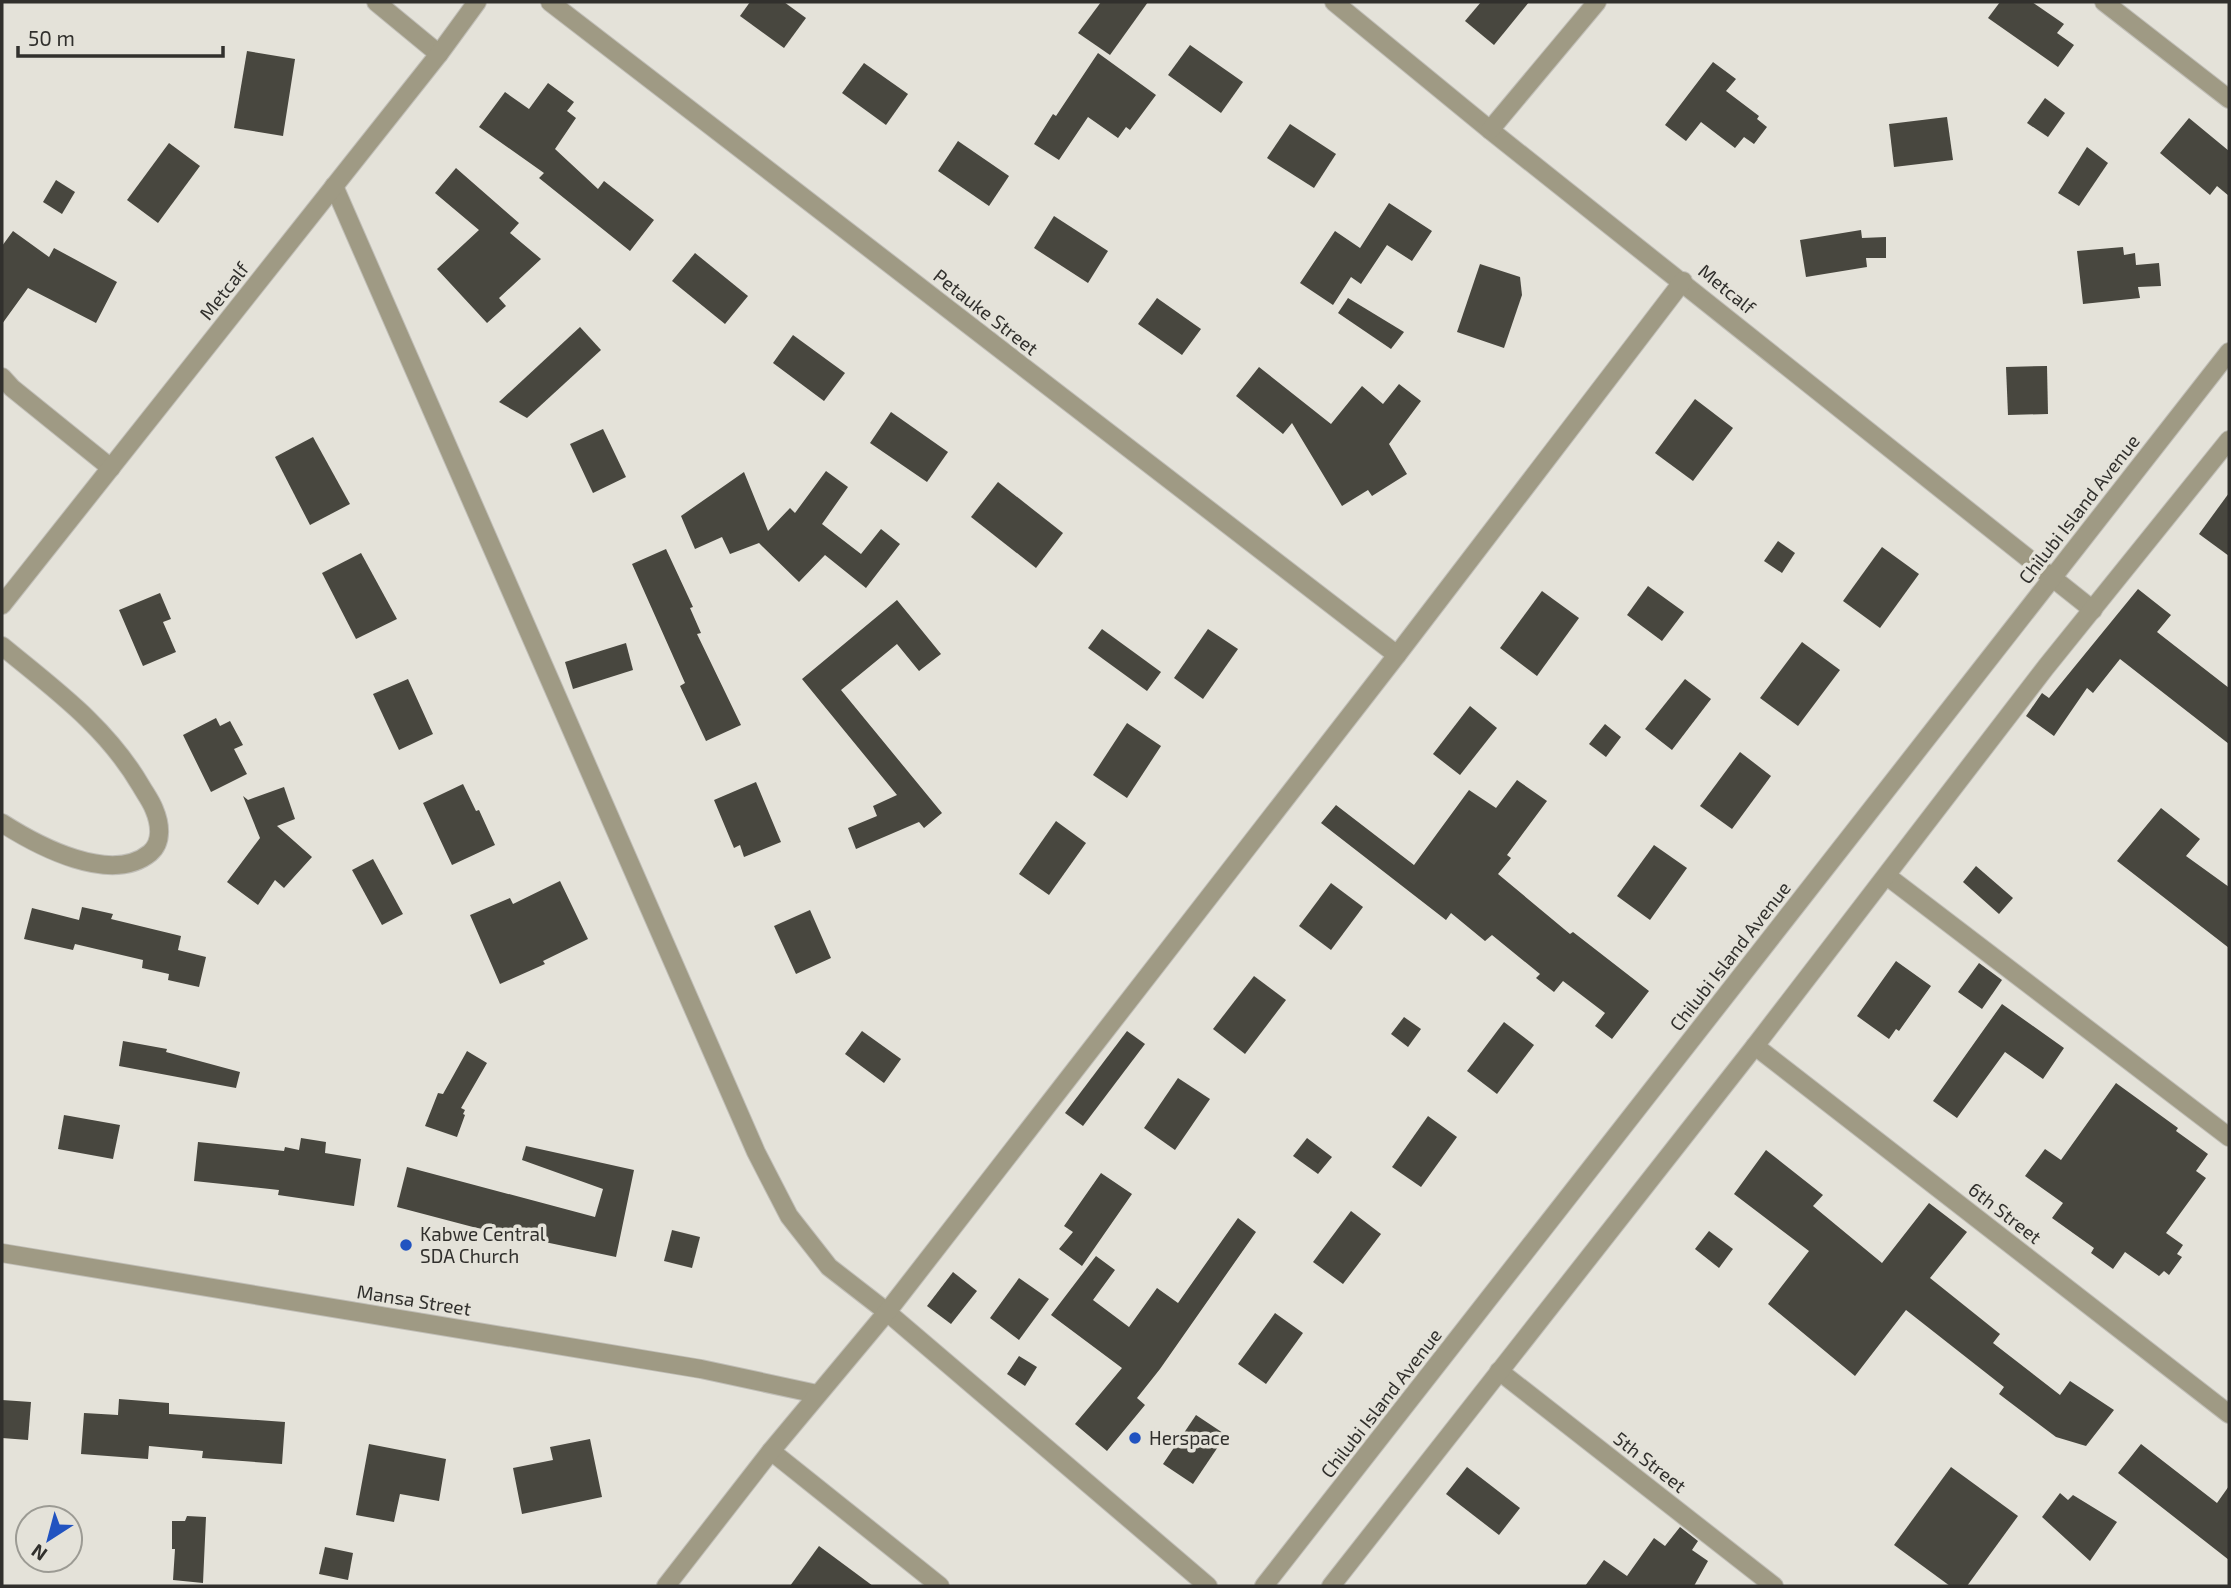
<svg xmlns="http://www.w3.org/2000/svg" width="2231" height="1588" font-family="'Exo 2',sans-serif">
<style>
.building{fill:#48473f}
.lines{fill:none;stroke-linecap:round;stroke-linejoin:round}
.minor-casing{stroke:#c0beb7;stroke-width:20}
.minor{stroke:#9f9a84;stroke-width:18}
.poi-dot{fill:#2153c0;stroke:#e4e2d9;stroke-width:2.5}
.labels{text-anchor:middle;stroke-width:7;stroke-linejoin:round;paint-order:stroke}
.street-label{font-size:19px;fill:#31302d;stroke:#e4e2d9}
.poi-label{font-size:19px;fill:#31302d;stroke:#e4e2d9;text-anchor:start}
</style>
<rect width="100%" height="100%" fill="#e4e2d9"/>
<!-- building -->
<g class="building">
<path d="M750 2H784L806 18 784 48 740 16Z"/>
<path d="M1101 2H1148L1110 55 1078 33Z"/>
<path d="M1481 2H1529L1494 45 1465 21Z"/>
<path d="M2000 2H2032L2064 24 2057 33 2074 45 2058 67 1988 18Z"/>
<path d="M1190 45 1243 82 1221 113 1168 75Z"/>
<path d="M247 51 295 59 283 136 234 128Z"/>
<path d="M1098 53 1156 95 1130 130 1126 127 1118 138 1088 117 1059 160 1034 144 1053 114 1056 116Z"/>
<path d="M1713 62 1736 79 1726 91 1759 116 1757 119 1767 127 1754 144 1744 137 1735 148 1701 122 1686 141 1665 125Z"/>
<path d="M864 63 908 94 886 125 842 93Z"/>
<path d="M548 83 574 102 567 111 576 118 555 149 598 189 604 181 654 220 630 251 539 178 544 173 479 127 505 92 529 109Z"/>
<path d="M2045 98 2065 113 2048 137 2027 123Z"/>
<path d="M1947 117 1953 160 1894 167 1889 124Z"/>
<path d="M2189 118 2229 151V196L2217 186 2210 195 2160 153Z"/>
<path d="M1290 124 1336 154 1314 188 1267 158Z"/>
<path d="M958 141 1009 176 989 206 938 171Z"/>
<path d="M169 143 200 166 158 223 127 200Z"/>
<path d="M2087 147 2108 163 2079 206 2058 193Z"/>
<path d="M456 168 519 223 510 233 541 259 499 298 506 306 487 323 437 269 479 230 435 193Z"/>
<path d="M56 180 75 192 62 214 43 202Z"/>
<path d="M1389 203 1432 231 1412 261 1387 245 1361 284 1351 277 1333 305 1300 283 1335 231 1360 248Z"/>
<path d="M1054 216 1108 251 1088 283 1034 248Z"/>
<path d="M1861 230 1862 238 1886 237V258H1866L1867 267 1806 277 1800 240Z"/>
<path d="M13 231 49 257 54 248 117 282 96 323 28 288 2 324V246Z"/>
<path d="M2123 247 2124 255 2135 253 2136 265 2159 263 2161 286 2138 287 2140 298 2083 304 2077 251Z"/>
<path d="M695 253 748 296 725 324 672 281Z"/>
<path d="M1480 264 1520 277 1522 295 1504 348 1457 332Z"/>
<path d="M1157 298 1201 329 1182 355 1138 324Z"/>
<path d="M1348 298 1404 332 1391 349 1338 313Z"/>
<path d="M580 327 601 350 527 418 499 402Z"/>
<path d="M793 335 845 373 824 401 773 363Z"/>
<path d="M2047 366 2048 414 2008 415 2006 367Z"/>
<path d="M1259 367 1331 424 1362 386 1383 404 1399 384 1421 401 1389 444 1407 474 1372 496 1368 490 1342 506 1292 423 1283 434 1236 396Z"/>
<path d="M1695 399 1733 428 1693 481 1655 453Z"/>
<path d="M891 412 948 452 927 482 870 443Z"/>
<path d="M603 429 626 477 593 493 570 444Z"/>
<path d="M313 437 350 504 310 525 275 457Z"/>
<path d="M826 471 848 487 822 524 861 554 881 529 900 544 866 588 825 555 799 582 759 543 730 554 722 537 695 549 681 516 744 472 768 531 790 508 795 513Z"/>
<path d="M998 482 1063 533 1036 568 971 517Z"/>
<path d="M2229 493V556L2199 534Z"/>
<path d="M1778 541 1795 553 1782 573 1764 561Z"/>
<path d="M1882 547 1919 574 1880 628 1843 601Z"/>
<path d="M666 549 693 607 690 608 701 633 697 634 741 725 706 741 680 686 685 683 632 564Z"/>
<path d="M361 553 397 619 356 639 322 573Z"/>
<path d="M1648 586 1684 612 1662 641 1627 615Z"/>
<path d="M2138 589 2171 615 2157 632 2229 688V744L2120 659 2093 693 2087 688 2054 736 2026 716 2042 693 2049 698Z"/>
<path d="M1542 591 1579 618 1537 676 1500 648Z"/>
<path d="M160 593 171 619 163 622 176 652 143 666 119 610Z"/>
<path d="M897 600 941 654 919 671 897 644 841 690 942 813 924 828 919 822 856 849 848 828 877 816 873 806 897 795 802 679Z"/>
<path d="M1102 629 1161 672 1147 691 1088 648Z"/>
<path d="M1208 629 1238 649 1203 699 1174 678Z"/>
<path d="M1802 642 1840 670 1798 726 1760 698Z"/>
<path d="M626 643 633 670 573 689 565 662Z"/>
<path d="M408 679 433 734 399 750 373 694Z"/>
<path d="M1685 679 1711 699 1672 750 1645 729Z"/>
<path d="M1470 706 1497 728 1460 775 1433 754Z"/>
<path d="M216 718 220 726 230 721 243 745 234 749 247 774 211 792 183 735Z"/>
<path d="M1127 723 1161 746 1127 798 1093 775Z"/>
<path d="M1605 724 1621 737 1606 757 1589 744Z"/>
<path d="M1740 752 1771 776 1732 829 1700 806Z"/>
<path d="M1517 780 1547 801 1507 855 1511 858 1498 874 1570 934 1573 932 1649 991 1612 1039 1595 1026 1605 1013 1563 981 1554 992 1536 978 1540 974 1492 935 1485 941 1451 913 1446 920 1321 823 1336 805 1414 865 1469 790 1496 808Z"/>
<path d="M756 782 781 842 744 857 740 845 734 848 714 800Z"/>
<path d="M463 784 476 811 479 810 495 845 452 865 423 803Z"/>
<path d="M284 787 295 819 277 826 312 857 284 888 275 880 258 905 227 882 260 838 243 796 248 800Z"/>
<path d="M2161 808 2200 839 2186 856 2229 887V948L2117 861Z"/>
<path d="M1056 821 1086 843 1049 895 1019 874Z"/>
<path d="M1654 845 1687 868 1650 920 1617 896Z"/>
<path d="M373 859 403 914 382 925 352 870Z"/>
<path d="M1976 866 2013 898 1999 914 1963 882Z"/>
<path d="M560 881 588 939 543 961 545 964 500 984 470 915 510 898 513 904Z"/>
<path d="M1331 883 1363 907 1331 950 1299 926Z"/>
<path d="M82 907 113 914 111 919 181 936 178 950 206 957 199 987 168 980 169 974 142 968 143 960 75 944 73 950 24 939 32 908 79 920Z"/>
<path d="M810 910 831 958 796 974 774 926Z"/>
<path d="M1896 961 1931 986 1899 1031 1896 1029 1889 1039 1857 1016Z"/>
<path d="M1979 963 2002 980 1982 1009 1958 992Z"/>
<path d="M1254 976 1286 1000 1245 1054 1213 1029Z"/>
<path d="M2002 1004 2064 1048 2043 1079 2005 1052 1957 1118 1933 1101Z"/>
<path d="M1404 1017 1421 1029 1408 1047 1391 1034Z"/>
<path d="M1504 1022 1534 1045 1497 1094 1467 1071Z"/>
<path d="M862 1031 901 1059 884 1083 845 1054Z"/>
<path d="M1127 1031 1145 1044 1083 1126 1065 1113Z"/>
<path d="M123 1041 167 1049 166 1052 240 1072 236 1088 119 1066Z"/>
<path d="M467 1051 487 1063 461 1108 465 1110 463 1114 465 1115 457 1137 425 1126 438 1093 443 1094Z"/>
<path d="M1178 1078 1210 1099 1175 1150 1144 1128Z"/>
<path d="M2116 1083 2178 1128 2176 1131 2208 1154 2196 1171 2206 1178 2166 1233 2183 1245 2177 1254 2182 1257 2169 1275 2164 1271 2159 1276 2125 1252 2113 1269 2091 1253 2094 1248 2052 1218 2063 1203 2025 1176 2045 1149 2061 1160Z"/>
<path d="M64 1115 120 1125 113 1159 58 1149Z"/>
<path d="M1428 1116 1457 1137 1421 1187 1392 1167Z"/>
<path d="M301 1138 326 1142 325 1153 361 1159 354 1206 278 1195 279 1190 194 1181 198 1142 284 1151 285 1147 299 1150Z"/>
<path d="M1307 1138 1332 1157 1318 1174 1293 1156Z"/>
<path d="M526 1146 634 1170 616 1257 473 1227 397 1207 407 1167 595 1217 603 1189 522 1160Z"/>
<path d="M1766 1150 1823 1195 1813 1206 1882 1263 1929 1203 1967 1232 1930 1278 2000 1334 1993 1343 2060 1395 2070 1381 2114 1410 2086 1446 2056 1437 1999 1394 2004 1387 1906 1310 1855 1376 1768 1304 1809 1251 1734 1194Z"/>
<path d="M1101 1173 1132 1194 1082 1266 1059 1249 1073 1232 1064 1226Z"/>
<path d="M1351 1211 1381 1234 1343 1284 1313 1262Z"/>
<path d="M1238 1218 1256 1232 1160 1369 1137 1398 1145 1405 1107 1451 1075 1424 1122 1368 1051 1315 1096 1256 1115 1270 1093 1300 1129 1327 1157 1288 1178 1303Z"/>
<path d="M672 1230 700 1237 692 1268 664 1261Z"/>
<path d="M1709 1231 1733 1249 1719 1268 1695 1249Z"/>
<path d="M953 1272 977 1291 951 1324 927 1306Z"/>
<path d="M1019 1278 1049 1299 1019 1340 990 1318Z"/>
<path d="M1275 1313 1303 1333 1266 1384 1238 1364Z"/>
<path d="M1019 1356 1037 1367 1025 1386 1007 1374Z"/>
<path d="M119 1399 169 1403V1414L285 1422 282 1464 202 1458 203 1451 149 1446 148 1459 81 1454 84 1413 118 1415Z"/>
<path d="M2 1400 31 1402 28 1440 2 1438Z"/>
<path d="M1196 1415 1226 1435 1193 1484 1163 1464Z"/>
<path d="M590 1439 602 1497 522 1514 513 1468 553 1460 550 1447Z"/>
<path d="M369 1444 446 1459 439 1501 400 1494 394 1522 356 1515Z"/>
<path d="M2141 1444 2217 1503 2229 1486V1560L2118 1473Z"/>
<path d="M1467 1467 1520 1508 1499 1535 1446 1494Z"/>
<path d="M1951 1467 2018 1516 1967 1586H1950L1894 1545Z"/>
<path d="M2060 1493 2068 1500 2073 1495 2117 1522 2090 1561 2042 1517Z"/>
<path d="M187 1516 206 1517 203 1583 173 1580 175 1549H172V1521H185Z"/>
<path d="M1680 1527 1698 1541 1692 1550 1708 1561 1694 1586H1585L1604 1560 1627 1576 1654 1538 1665 1546Z"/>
<path d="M819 1546 873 1586H790Z"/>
<path d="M325 1547 353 1553 348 1580 319 1574Z"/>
</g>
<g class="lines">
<!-- minor casing -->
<g class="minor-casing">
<g id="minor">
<path d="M376 2 439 54"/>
<path d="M550 2 1397 655"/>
<path d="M1334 2 1490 130 2093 610"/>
<path d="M2104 2 2229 99"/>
<path d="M1490 130 1597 2"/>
<path d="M334 186 756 1152 789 1216 829 1267 887 1312 1208 1586"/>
<path d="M2 377 12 388 111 468"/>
<path d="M2 605 439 54 477 2"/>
<path d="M2 646C54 689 106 726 141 786 145 793 151 801 154 809 160 823 163 842 150 853 111 885 38 846 2 823"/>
<path d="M1887 876 2229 1137"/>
<path d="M1755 1046 2229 1414"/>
<path d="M2 1253 701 1369 817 1394"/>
<path d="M1499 1371 1774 1586"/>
<path d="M771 1451 940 1586"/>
<path d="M666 1586 771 1451 887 1312 1397 655 1683 281"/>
<path d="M1264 1586 2229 352"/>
<path d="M1331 1586 1755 1046 2046 667 2229 440"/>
</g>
</g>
<!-- minor -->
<use href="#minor" class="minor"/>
</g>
<!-- markers -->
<g class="poi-dot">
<circle cx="406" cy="1245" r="7"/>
<circle cx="1135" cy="1438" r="7"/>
</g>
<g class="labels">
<!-- street labels -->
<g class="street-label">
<text transform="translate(1727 289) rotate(39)" y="7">Metcalf</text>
<text transform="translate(224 291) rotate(-52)" y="7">Metcalf</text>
<text transform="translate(986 312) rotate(38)" y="7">Petauke Street</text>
<text transform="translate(2079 509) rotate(-52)" y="7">Chilubi Island Avenue</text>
<text transform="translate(1730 956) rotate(-52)" y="7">Chilubi Island Avenue</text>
<text transform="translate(2005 1213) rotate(38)" y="7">6th Street</text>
<text transform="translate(414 1300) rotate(9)" y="7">Mansa Street</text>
<text transform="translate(1381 1403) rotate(-52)" y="7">Chilubi Island Avenue</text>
<text transform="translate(1650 1462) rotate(38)" y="7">5th Street</text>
</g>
<!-- poi labels -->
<g class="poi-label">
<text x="420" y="1241">Kabwe Central<tspan x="420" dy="22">SDA Church</tspan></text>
<text x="1149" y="1445">Herspace</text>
</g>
</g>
<!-- border -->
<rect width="2231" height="1588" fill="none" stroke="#31302d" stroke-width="7"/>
<!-- north arrow -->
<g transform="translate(49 1539) rotate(216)"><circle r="33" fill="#e4e2d9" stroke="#9c9b94" stroke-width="2"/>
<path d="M0-5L12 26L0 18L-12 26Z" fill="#2153c0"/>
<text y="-10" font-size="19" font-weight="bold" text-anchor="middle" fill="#31302d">N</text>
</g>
<!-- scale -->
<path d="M18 46v10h205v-10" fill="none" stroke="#31302d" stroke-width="3.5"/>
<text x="28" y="46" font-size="21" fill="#31302d" stroke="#e4e2d9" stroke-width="5" paint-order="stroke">50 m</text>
</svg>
